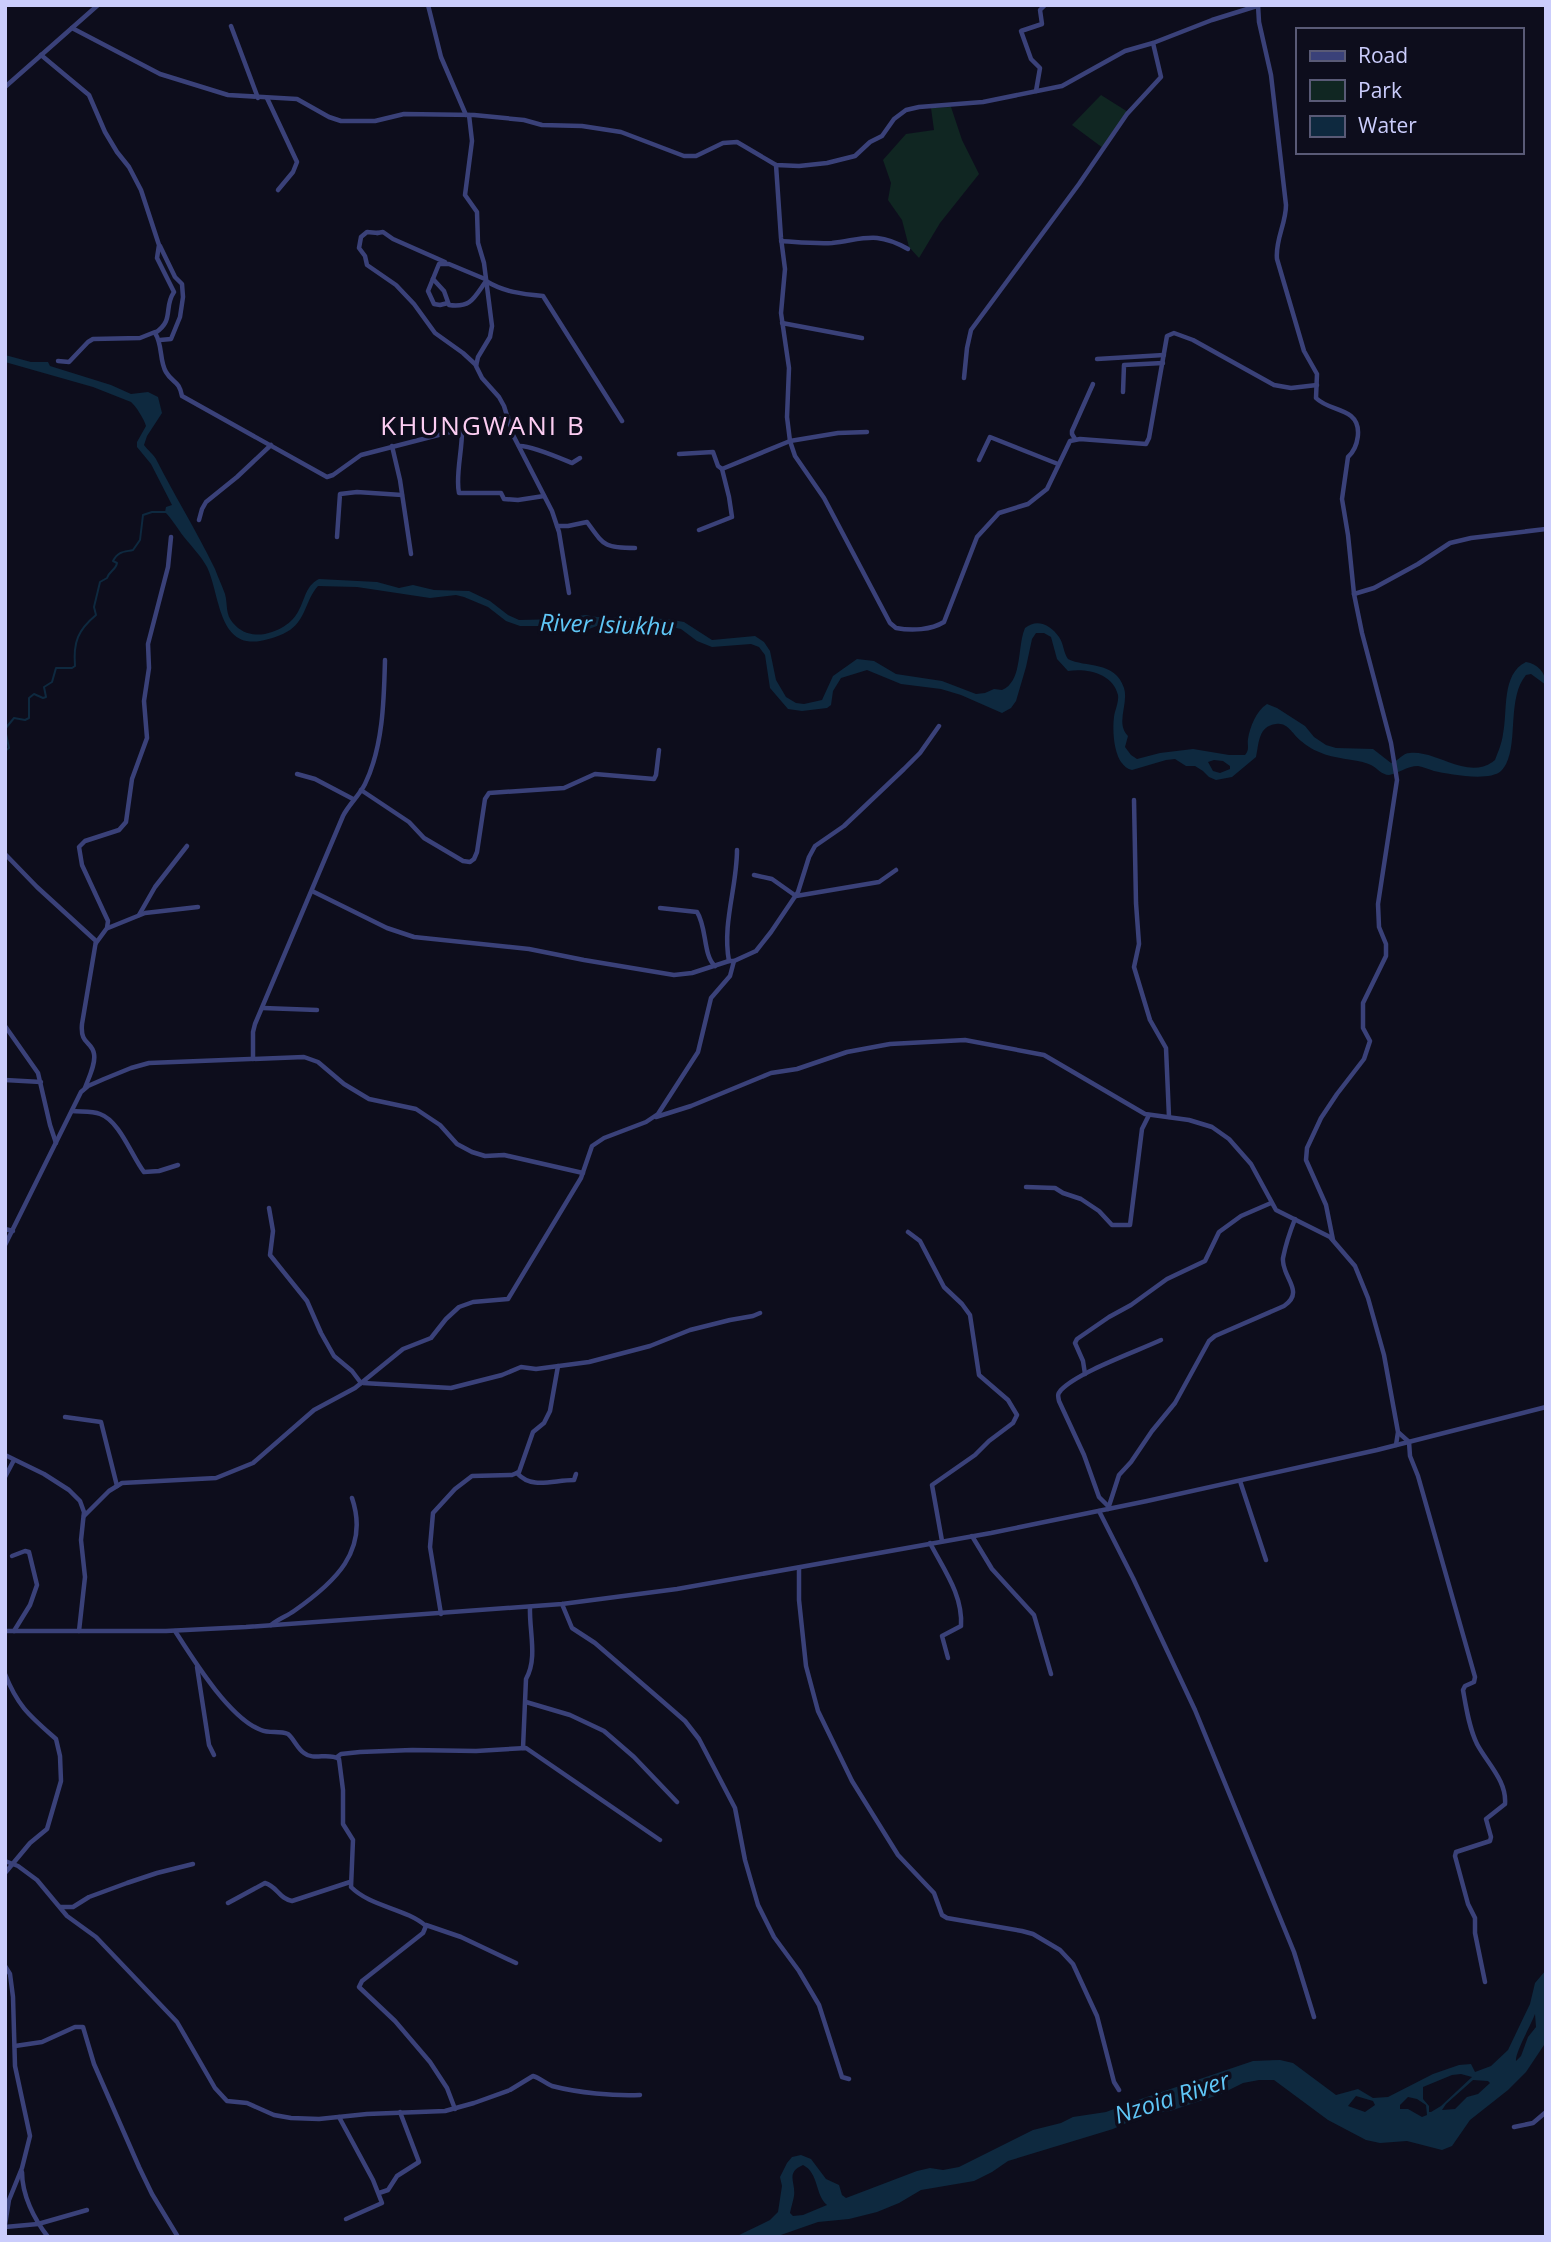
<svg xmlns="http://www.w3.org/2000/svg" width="1551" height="2242" font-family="'Open Sans',sans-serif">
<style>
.green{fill:#102622}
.water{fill:#0e293f;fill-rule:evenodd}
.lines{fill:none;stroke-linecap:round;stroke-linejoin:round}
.stream{stroke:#0e293f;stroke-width:2}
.minor{stroke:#3a4179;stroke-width:4.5}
.labels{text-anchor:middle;stroke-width:7;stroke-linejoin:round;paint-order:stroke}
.water-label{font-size:24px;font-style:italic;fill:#5fc6f6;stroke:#0d0d1c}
.quarter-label{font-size:26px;letter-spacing:2px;fill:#fccdf2;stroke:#0d0d1c}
</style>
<rect width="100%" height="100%" fill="#0d0d1c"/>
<!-- green -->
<g class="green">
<path d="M1101 95 1128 112 1103 148 1072 125Z"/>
<path d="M951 107 962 140 979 174 940 223 919 258 909 247 902 220 888 200 891 183 883 160 906 134 934 130 931 108Z"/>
</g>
<!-- water -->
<g class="water">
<path d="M5 355 31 362H48L50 366 111 385 131 394 148 392 158 397 162 413 147 436 144 445C148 451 154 454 157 461 176 498 197 532 215 569 218 577 222 586 225 594 228 605 225 614 233 623 243 635 258 637 272 632 310 619 297 590 319 579L377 582 399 588 413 585 434 590 469 591 490 601 508 615 519 620 563 619 585 615 597 617 667 619 684 622 712 640 755 636 764 642 770 651 776 680 786 697 796 703 804 704 822 700 833 676 857 659 874 661 896 674 942 681 976 694 985 693 994 689 1002 690C1023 681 1017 646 1025 628 1037 618 1051 625 1059 637 1064 644 1063 652 1068 659 1085 668 1115 660 1124 688 1129 704 1115 723 1128 736L1125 747 1131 755 1137 759 1160 753 1193 749 1229 755H1245C1250 749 1247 746 1248 739 1250 727 1256 711 1267 704L1277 708 1305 726 1314 737 1326 745 1336 748 1373 749 1391 763C1399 761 1402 753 1410 753 1437 750 1469 782 1495 760 1498 752 1502 743 1503 734 1508 711 1501 674 1526 662 1538 664 1546 673 1546 685L1531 674 1526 675C1505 700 1521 751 1501 771 1489 782 1448 774 1434 771 1428 769 1424 767 1418 766 1407 766 1397 774 1389 775 1382 775 1377 768 1371 765 1355 758 1336 760 1319 752 1313 750 1306 745 1301 741 1293 735 1288 722 1276 724 1258 726 1259 744 1256 757L1232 777 1216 780 1209 777 1203 771 1195 766H1186L1175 759 1166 760 1132 770C1114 766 1112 733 1114 717 1115 710 1119 702 1118 695 1113 673 1086 668 1068 671L1057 659 1051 637 1044 633H1036L1032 639 1026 667 1016 701 1011 708 1002 713 961 695 941 689 901 684 867 670 841 678 833 691 831 705 827 708 802 711 788 709 770 688 765 655 759 647 751 644 712 647 697 641 681 629 667 626 614 624H602L589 629 570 626H520L506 621 488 607 464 597 456 595 430 598 357 587 318 586C306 599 306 619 290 630 281 636 270 639 260 641 218 648 220 594 207 567 201 556 192 547 184 537 178 529 172 519 165 512L166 507 172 505 151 464 137 447V442L146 426C144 419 136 406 131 402L93 387 5 362ZM1214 760 1223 761 1230 766V769L1220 773 1213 771 1208 762Z"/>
<path d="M1546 1970V2042L1526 2072 1508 2090 1470 2120 1452 2146 1442 2150 1407 2141 1380 2143 1366 2140 1328 2120 1274 2080H1259L1243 2083 1221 2094 1170 2111 1144 2115 1113 2129 1008 2161 992 2172 974 2181 921 2190 899 2203 877 2212 849 2219 818 2222 775 2237H735L770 2220 778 2212 782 2186 780 2177 787 2163 792 2157 801 2155 811 2159 826 2179 839 2185 842 2195 846 2198 917 2171 930 2168 943 2170 959 2167 1033 2130 1061 2123 1073 2117 1106 2112 1138 2100 1253 2061 1280 2060 1293 2063 1336 2095 1358 2089 1373 2098 1388 2097 1433 2074 1459 2065 1471 2064 1475 2072 1491 2066 1508 2050 1530 2004 1535 1983ZM1535 2014 1536 2027 1528 2037 1521 2056 1516 2061C1515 2053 1531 2025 1535 2014ZM1461 2074 1472 2077 1441 2106 1431 2112H1429V2106L1423 2099V2087L1452 2075ZM1473 2080 1488 2081 1490 2083 1478 2094 1467 2097 1455 2109 1442 2110 1446 2104ZM1356 2096 1373 2101 1375 2105 1365 2112 1348 2106ZM1408 2097 1417 2099 1426 2105 1427 2115 1422 2117 1408 2109H1400V2105ZM803 2165C819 2173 815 2195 827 2205L803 2215 793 2216 790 2213C791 2207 793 2202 794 2196 796 2182 785 2173 803 2165Z"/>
</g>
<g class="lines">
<!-- stream -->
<path class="stream" d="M5 751 9 748 5 729 14 718 25 720 29 718V698L34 694 43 698 46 697 44 687 52 682 56 668H72L75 666C73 642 78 630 96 615L94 607 100 582 107 578C109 571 116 570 117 563L113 561C118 551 124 552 133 550L140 540 143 515 152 512H168"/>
<!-- minor -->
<g class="minor">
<path d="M428 5 441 57 466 115"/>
<path d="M1258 5 1259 22 1271 75 1286 205C1286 224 1275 240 1277 259L1304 351 1317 374 1316 398C1326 408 1341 408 1351 416 1363 426 1358 448 1348 457L1342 499 1348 535 1354 594 1362 633 1391 743 1397 780 1378 904 1379 927 1386 944V956L1363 1003V1028L1370 1041 1364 1059 1337 1094 1321 1118 1307 1148 1306 1160 1326 1205 1333 1240"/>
<path d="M231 26 258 98"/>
<path d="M72 28 160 74 228 95 297 99 329 117 341 121H375L404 114 474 115 524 120 542 125 582 126 621 132 684 156H696L723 143 737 142 776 165 799 166 827 163 855 156 870 142 882 136 894 119 906 110 919 107 983 102 1062 86 1125 51 1153 43 1212 20 1257 6"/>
<path d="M41 55 89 95 105 132 117 152 129 167 141 190 159 245 157 258 174 292C163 308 175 320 155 333 163 345 159 360 166 372 173 384 179 380 182 396L327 477 333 475 361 455 508 417"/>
<path d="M5 87 98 5"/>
<path d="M1036 91 1040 68 1031 59 1021 31 1042 24 1040 10 1045 5"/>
<path d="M267 98 297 162 293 172 278 190"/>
<path d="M469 115 472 141 465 195 477 212 478 243 484 263 492 326 490 337 478 357 476 366 482 378 499 397 504 406 513 435 552 511 559 532 569 593"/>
<path d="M776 165 781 238 785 269 781 313 789 368 787 417 790 441 795 456 824 498 890 623 896 628C912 631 931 630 944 622L977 537 999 513 1028 504 1047 489 1070 441 1080 439 1146 444 1149 438 1167 336 1174 333 1193 340 1274 385 1291 388 1317 385"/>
<path d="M377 233 383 232 393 239 445 262"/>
<path d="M378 233 367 232 361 237 359 248 365 256 367 265 396 285 414 304 435 333 463 353 476 365"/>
<path d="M781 241C797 242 816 244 832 243 865 239 876 231 908 249"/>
<path d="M160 246 175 277 182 284 183 297 180 317 171 339 160 340"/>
<path d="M433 279 444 291 449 305C471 308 474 298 486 281 504 292 522 294 543 296L622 421"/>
<path d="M448 303 440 305 434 304 428 291 439 264H449L485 279"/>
<path d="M782 323 862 338"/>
<path d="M1097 359 1164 355"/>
<path d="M58 361 69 362 88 342 93 339 140 338 155 332"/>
<path d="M964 378 967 348 971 330 1079 184 1127 114 1161 77 1153 43"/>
<path d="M1123 392 1124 365 1163 363"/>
<path d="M462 427C463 448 455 476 459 493H501L504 499 518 500 544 496"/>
<path d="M1075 439 1072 434V431L1093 384"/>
<path d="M392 446 400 480 411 554"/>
<path d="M519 446C530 445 560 458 572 463L580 458"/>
<path d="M679 454 713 452 718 466 722 469 790 441 838 433 867 432"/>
<path d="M979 460 990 437 1058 464"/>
<path d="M199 520 202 509 206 502 237 477 271 445"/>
<path d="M557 526H568L587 522C604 545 603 548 635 548"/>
<path d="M699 530 732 517 729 497 722 469"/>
<path d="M337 537 340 494 357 492 402 495"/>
<path d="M1354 594 1374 588 1418 564 1450 543 1471 538 1546 529"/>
<path d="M297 774 315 779 353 799"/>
<path d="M361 790 409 822 424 838 463 861 470 862 474 859 477 852 485 799 489 793 564 788 595 774 654 779 656 775 659 750"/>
<path d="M1134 800 1136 903 1139 944 1134 967 1150 1020 1166 1048 1169 1117"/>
<path d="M5 854 37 887 96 941 82 1024C80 1045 92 1041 94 1054 96 1064 88 1079 85 1088"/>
<path d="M754 875 772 879 796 896 879 882 896 870"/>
<path d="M312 891 387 928 414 937 529 949 584 960 674 975 692 973 729 961H734"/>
<path d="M660 908 697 912C707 927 703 956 715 966"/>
<path d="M139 915 155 887 187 846"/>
<path d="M108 928 145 913 198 907"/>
<path d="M96 943 107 928 108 921 82 865 79 847 85 841 119 830 126 822 132 779 147 738 144 701 149 668 148 644 168 567 171 537"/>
<path d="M729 961C722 924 737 887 737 850"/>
<path d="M263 1008 317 1010"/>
<path d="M5 1026 38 1073 50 1125 56 1143"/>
<path d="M253 1059V1032L255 1024 343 816C349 804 359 796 365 784 383 747 384 700 385 660"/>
<path d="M5 1080 41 1082"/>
<path d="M72 1111C81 1112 92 1111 100 1114 120 1121 132 1157 144 1172L159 1171 178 1165"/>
<path d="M656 1117 691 1106 771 1073 797 1069 847 1052 890 1044 965 1040 1044 1055 1145 1114 1189 1120 1212 1127 1229 1139 1251 1164 1276 1210 1330 1237 1355 1266 1368 1298 1384 1355 1398 1432 1396 1445"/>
<path d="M1026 1187 1055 1188 1063 1193 1081 1199 1099 1211 1112 1225H1130L1142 1129 1149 1115"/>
<path d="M269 1208 273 1231 270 1255 307 1301 321 1333 334 1356 352 1371 361 1383"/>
<path d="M5 1229 13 1231"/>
<path d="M908 1232 920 1241 944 1287 962 1304 970 1315 979 1375 1008 1400 1017 1415 1013 1423 989 1441 975 1455 932 1485 942 1541"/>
<path d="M5 1245 81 1092 88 1086 104 1079 131 1068 149 1063 304 1057 318 1062 344 1084 369 1099 416 1109 440 1125 457 1144 472 1152 485 1156 504 1155 583 1173"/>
<path d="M1085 1374 1083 1361 1075 1343 1077 1339 1109 1317 1131 1305 1167 1279 1205 1261 1219 1232 1241 1216 1271 1203"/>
<path d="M363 1383 451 1388 502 1375 521 1367 536 1369 589 1362 650 1346 690 1330 730 1320 753 1316 760 1313"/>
<path d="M65 1417 101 1422 117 1486"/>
<path d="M1399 1433 1409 1442 1410 1456 1418 1476 1475 1677 1474 1682 1465 1686 1463 1690C1466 1707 1469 1728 1477 1744 1487 1763 1507 1781 1505 1804L1486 1819 1491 1837 1490 1841 1456 1852 1455 1856 1468 1904 1475 1918V1933L1485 1982"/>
<path d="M5 1455 44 1474 69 1490 80 1501 84 1512 81 1540 85 1577 79 1631"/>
<path d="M517 1473C532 1490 553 1480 574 1480L576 1474"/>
<path d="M5 1477 14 1460"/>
<path d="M1240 1481 1266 1560"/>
<path d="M1108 1506 1099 1497 1084 1455 1059 1401C1058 1395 1057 1395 1061 1390 1078 1372 1135 1352 1161 1340"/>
<path d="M1108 1509 1119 1475 1131 1462 1152 1431 1175 1403 1209 1341 1215 1336 1284 1306C1306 1291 1281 1277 1283 1258 1285 1248 1291 1229 1295 1219"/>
<path d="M1099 1511 1133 1578 1195 1710 1294 1952 1314 2017"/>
<path d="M84 1516 109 1491 122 1483 216 1478 253 1463 314 1410 355 1388 403 1349 431 1338 446 1319 459 1307 473 1302 508 1299 581 1178 592 1146 604 1138 646 1122 658 1114 698 1052 711 998 730 976 734 961 756 951 771 932 798 892 809 857 815 846 844 826 904 769 920 753 939 726"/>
<path d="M972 1536 992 1569 1034 1615 1051 1674"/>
<path d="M930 1543C944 1570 963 1595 961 1626L942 1636 948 1658"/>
<path d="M12 1556 25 1551 29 1552 37 1585 30 1605 14 1631"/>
<path d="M799 1568V1600L806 1666 818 1711 852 1781 898 1855 934 1893 942 1915 947 1918 1022 1931 1033 1934 1060 1950 1073 1964 1090 2001 1097 2016 1114 2082 1119 2090"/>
<path d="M562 1604 572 1628 595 1643 661 1700 685 1721 699 1739 735 1808 745 1860 758 1905 774 1937 799 1971 819 2005 842 2077 849 2079"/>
<path d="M441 1614 430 1547 433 1513 455 1489 472 1476 512 1475 519 1472 533 1432 544 1423 550 1411 558 1366"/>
<path d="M271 1625C278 1619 287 1616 294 1611 334 1583 370 1551 352 1498"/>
<path d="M5 1631H166L246 1627 562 1604 677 1589 991 1533 1147 1501 1377 1450 1546 1407"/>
<path d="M175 1631C193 1659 229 1718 261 1730 270 1734 279 1730 288 1734 294 1739 297 1748 304 1753 314 1761 328 1752 339 1759L343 1790V1824L353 1840 351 1887C371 1907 405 1908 426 1926L423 1933 362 1981 359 1987 395 2021 430 2062 447 2088 455 2109"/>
<path d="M197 1667 209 1745 214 1755"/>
<path d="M5 1674C18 1707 30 1716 56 1739L60 1756 61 1781 47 1829 30 1843 5 1873"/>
<path d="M526 1702 570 1715 604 1731 634 1757 677 1802"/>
<path d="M523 1748 526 1679C538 1658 529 1631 530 1607"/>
<path d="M337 1757 341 1754 360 1752 412 1750 476 1751 526 1748 660 1840"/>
<path d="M5 1861 18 1866 37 1880 67 1916 96 1937 177 2022 215 2088 227 2101 247 2103 274 2115 291 2118 319 2119 367 2114 445 2111 474 2103 510 2090 533 2076C540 2078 545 2083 552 2086 579 2093 613 2096 640 2095"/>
<path d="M228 1903 265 1883C277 1886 279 1899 292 1901L350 1882"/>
<path d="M60 1907H73L89 1897 127 1883 157 1873 193 1864"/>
<path d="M426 1925 461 1937 516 1963"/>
<path d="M5 1966 10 1974 13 1997 15 2066 30 2136 22 2168 9 2200 5 2225"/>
<path d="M15 2046 42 2042 75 2027H83L94 2064 139 2167 152 2194 178 2237"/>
<path d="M339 2117 373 2180 382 2203 346 2219"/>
<path d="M1514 2127 1533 2123 1546 2112"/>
<path d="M22 2172C22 2195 34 2219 48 2237"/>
<path d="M379 2193 388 2190 397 2176 419 2162 400 2112"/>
<path d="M5 2227 38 2224 87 2210"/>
</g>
</g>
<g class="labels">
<!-- water labels -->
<g class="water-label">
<text transform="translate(607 625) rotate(2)" y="8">River Isiukhu</text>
<text transform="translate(1172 2098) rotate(-18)" y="8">Nzoia River</text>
</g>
<!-- quarter labels -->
<g class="quarter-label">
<text x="483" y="435">KHUNGWANI B</text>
</g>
</g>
<!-- border -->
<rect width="1551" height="2242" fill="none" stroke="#cbcdfc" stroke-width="14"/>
<!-- legend -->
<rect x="1296" y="28" width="228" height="126" fill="#0d0d1c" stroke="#595a76" stroke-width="2"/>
<rect x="1310" y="51" width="35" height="10" fill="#3a4179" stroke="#595a76" stroke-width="2"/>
<text x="1358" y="63" font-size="21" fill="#cbcdfc">Road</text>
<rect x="1310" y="80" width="35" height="21" fill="#102622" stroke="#595a76" stroke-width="2"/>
<text x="1358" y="98" font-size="21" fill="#cbcdfc">Park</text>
<rect x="1310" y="116" width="35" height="21" fill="#0e293f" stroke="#595a76" stroke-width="2"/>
<text x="1358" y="133" font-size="21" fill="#cbcdfc">Water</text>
</svg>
